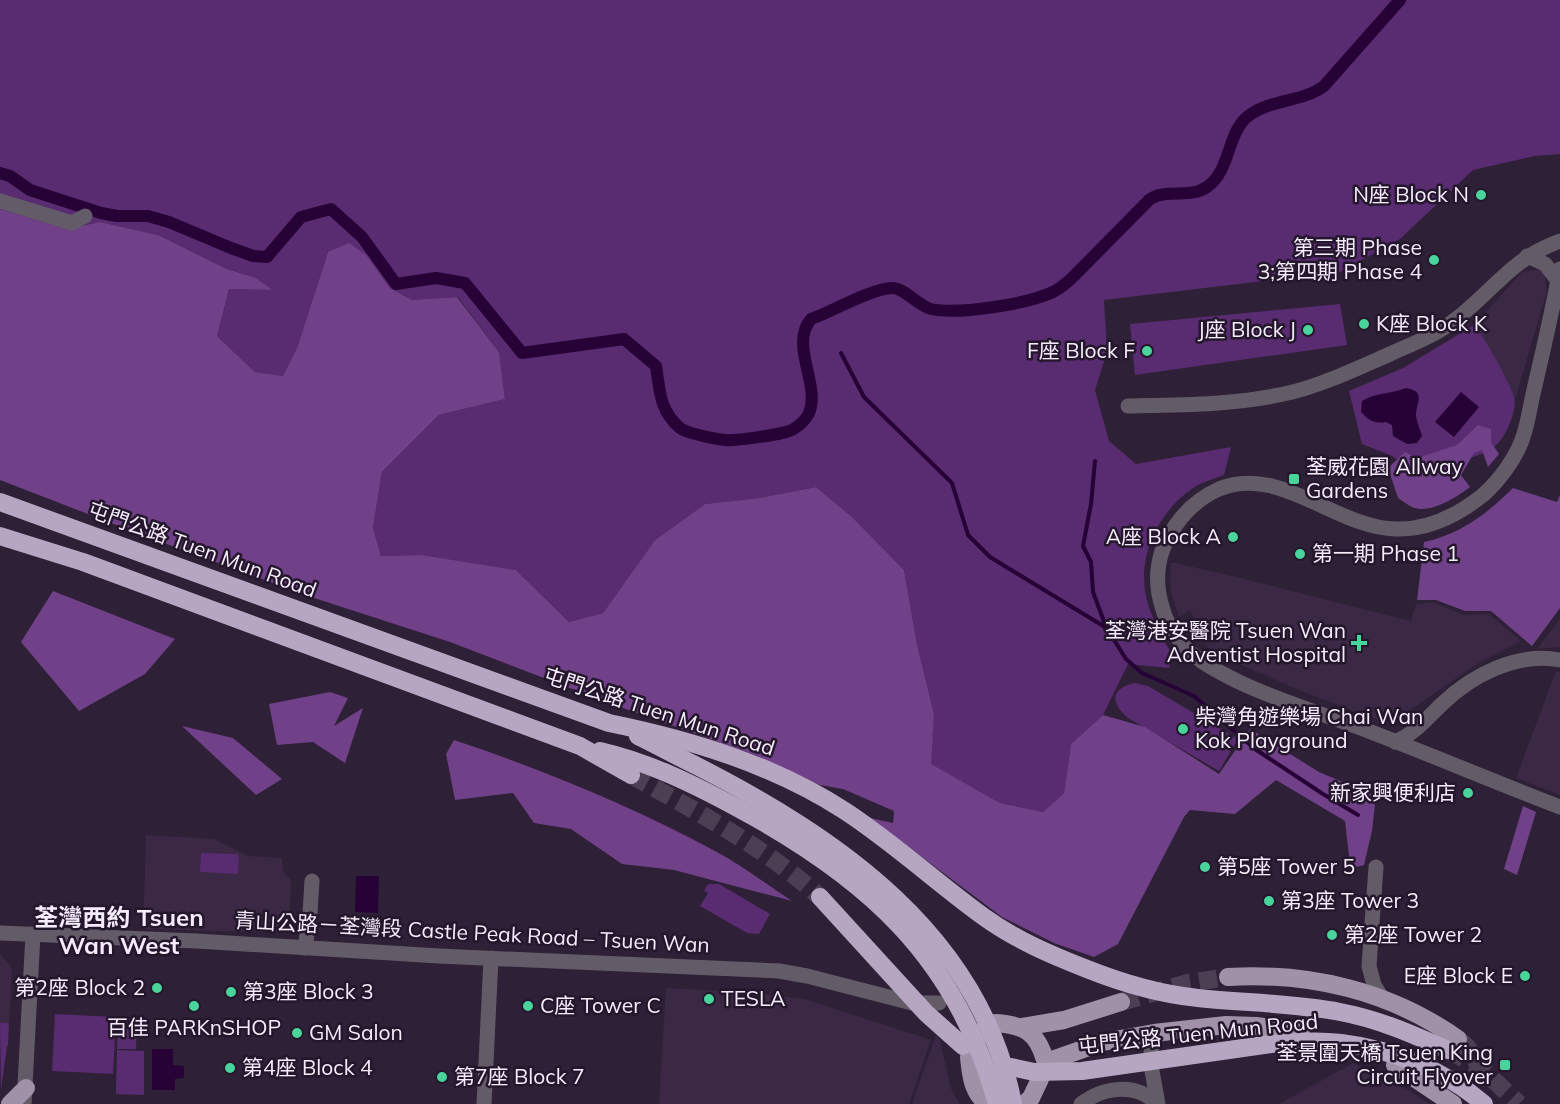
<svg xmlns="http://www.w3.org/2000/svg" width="1560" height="1104" font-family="Mulish,'Noto Sans TC',sans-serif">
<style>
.built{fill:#3a2844}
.green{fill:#592b70}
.forest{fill:#704088}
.water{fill:#260236}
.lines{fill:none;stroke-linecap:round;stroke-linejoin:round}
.stream{stroke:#260236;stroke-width:4}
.canal{stroke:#260236;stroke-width:12}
.major-tunnel{stroke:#4c3f54;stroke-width:18;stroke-dasharray:18 9;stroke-linecap:butt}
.highway-tunnel{stroke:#4c3f54;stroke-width:18;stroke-dasharray:18 9;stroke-linecap:butt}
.minor{stroke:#635c68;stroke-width:15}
.major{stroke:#a091a8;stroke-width:18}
.highway{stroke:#b7a6c2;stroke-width:18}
.poi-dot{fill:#49d49c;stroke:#24172c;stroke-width:2}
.labels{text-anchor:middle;stroke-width:5;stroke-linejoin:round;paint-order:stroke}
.poi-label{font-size:21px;fill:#f5ecfb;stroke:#24172c;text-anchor:start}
.street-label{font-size:21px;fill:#f5ecfb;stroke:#24172c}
.quarter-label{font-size:24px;font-weight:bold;fill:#f5ecfb;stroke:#24172c}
</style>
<rect width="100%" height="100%" fill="#2e2036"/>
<!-- built -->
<g class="built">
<path d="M1538 269 1544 271 1547 291 1515 400 1504 374 1474 325 1522 272Z"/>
<path d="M1171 563H1176L1232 576 1411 621 1416 604 1433 602 1464 615 1489 614 1521 641 1477 664 1399 718 1392 720H1378L1301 691 1214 653 1188 628 1197 623 1190 611 1179 617 1172 596 1170 580Z"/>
<path d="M1560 619V647L1537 649Z"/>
<path d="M1556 671 1560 672V795L1516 778Z"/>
<path d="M146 835 214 839 248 856 282 858 283 872 291 880 289 933 143 929Z"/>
<path d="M0 954 12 968 9 1023H0Z"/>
<path d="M666 988 754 993 805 999 931 1040 909 1104H659Z"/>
<path d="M936 1035 940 1040 951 1089 960 1104H912Z"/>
<path d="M1353 1063 1403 1087 1430 1104H1279Z"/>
</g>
<!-- green -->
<g class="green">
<path d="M0 0H1560V154L1535 156 1473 170 1400 239 1340 272 1104 300 1107 352 1095 390 1109 441 1136 464 1231 447 1224 475C1216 478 1206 481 1198 485 1159 508 1134 559 1148 604 1152 616 1157 627 1162 638 1165 643 1170 649 1171 654 1171 658 1170 664 1169 668L1128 664 1103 715 1071 744 1064 793 1043 812 1000 803 930 764 934 714 917 644 904 570 851 516 816 487 759 498 705 504 655 540 603 613 569 622 516 570 422 555 381 556 373 528 382 472 439 415 505 399 499 352 458 297 412 300 390 288 366 256 328 252 297 348 283 376 255 372 217 336 229 289 271 290 256 278 227 269 158 235 100 222 67 229 0 209Z"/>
<path d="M1340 304 1347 345 1135 375 1130 324Z"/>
<path d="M1474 325C1483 335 1515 390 1515 402 1514 418 1504 442 1490 450 1468 462 1435 465 1410 469L1392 456 1362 444 1349 391 1403 368Z"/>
<path d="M1135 683 1148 686 1238 739 1219 771 1128 718C1111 703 1109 689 1135 683Z"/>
<path d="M201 853 239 854 238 874 200 872Z"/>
<path d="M708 884H719L770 914 759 934 747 933 700 906 708 893 704 891Z"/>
<path d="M55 1014 116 1017 113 1074 52 1071Z"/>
<path d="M118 1019H137L136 1049H117Z"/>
<path d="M0 1023H9L8 1046H7L1 1090Z"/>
<path d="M117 1050 144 1051V1095L116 1094Z"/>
</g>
<!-- forest -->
<g class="forest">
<path d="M0 209 67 229 100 222 158 235 227 269 256 278 272 290 229 289 217 336 255 372 283 376 297 348 328 252 349 243 366 255 390 288 412 300 457 297 499 352 505 399 439 415 382 472 373 528 381 556 422 555 516 570 569 622 603 613 655 540 705 504 759 498 816 487 851 516 904 570 917 644 934 714 931 764 1000 803 1043 812 1064 793 1071 744 1103 715 1145 727 1219 774 1250 729 1319 772 1376 796 1372 831 1364 865 1356 867 1350 865 1345 821 1276 780 1235 814 1190 810 1184 817 1118 944 1094 957 1054 943 1002 917 870 818 893 823 894 811 843 789 820 785 755 755 609 703 450 642 308 596 137 533 0 480Z"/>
<path d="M1478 425 1491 429V442L1499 454 1488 467 1482 450 1474 453 1461 475 1470 487C1457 497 1432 513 1415 508 1410 507 1403 501 1398 498L1388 468 1405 452 1417 458 1457 445Z"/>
<path d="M1513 488 1557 502 1560 495V608L1532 646 1491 611H1465L1436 600H1417L1424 542C1459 535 1488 513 1513 488Z"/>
<path d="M53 591 175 639 145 674 79 711 21 642Z"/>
<path d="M330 692 348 698 334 726 363 708 345 763 313 742 277 745 269 704Z"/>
<path d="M182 726 233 738 282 779 256 795Z"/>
<path d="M454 740C544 770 631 806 715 851 742 865 767 885 792 901L674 870 622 864 571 829 534 823 513 793 455 800 446 754Z"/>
<path d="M1523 806 1536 812 1517 875 1504 869Z"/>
</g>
<!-- water -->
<g class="water">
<path d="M1406 388C1427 392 1416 402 1416 416 1417 423 1420 429 1422 436L1417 443 1407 444 1393 436 1392 425 1386 422C1373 424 1369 420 1361 412L1362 401C1374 393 1390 394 1406 388Z"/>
<path d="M1461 392 1479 407 1454 437 1435 422Z"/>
<path d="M356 876H379L378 913 355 912Z"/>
<path d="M152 1049H173V1065L184 1066V1078L175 1079V1090H152Z"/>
</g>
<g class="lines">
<!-- stream -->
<g class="stream">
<path d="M841 353 864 397 952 483 968 535 990 557 1105 627"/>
<path d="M1095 461 1091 504 1083 546 1091 562 1093 592 1106 627 1126 659 1142 673 1194 696 1255 749 1323 794 1358 815"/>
</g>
<!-- canal -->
<path class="canal" d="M0 173 10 176 30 190 101 213 117 216H148L169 222 231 248 253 256 267 257 301 217 331 209 362 237 396 284 436 278 465 283 522 353 624 339 656 366C660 391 659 410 680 428 686 433 715 439 725 440 735 441 778 435 789 431 796 429 806 420 809 413 821 385 789 345 811 319 831 312 873 288 892 288 905 288 917 305 931 309 959 315 1027 304 1053 292 1061 288 1068 282 1075 275L1150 199C1168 188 1190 199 1207 187 1232 170 1226 130 1251 114 1273 99 1303 102 1324 86L1400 0"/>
<!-- major-tunnel -->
<g class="major-tunnel">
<path d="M1121 1002 1188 983 1228 977"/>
<path d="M1458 1039 1467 1047 1480 1067"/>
</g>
<!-- highway-tunnel -->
<g class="highway-tunnel">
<path d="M631 775C697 812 763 846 820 897"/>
<path d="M1448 1050 1480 1067 1519 1104"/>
</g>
<!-- minor -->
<g class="minor">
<path d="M0 201 72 223 85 216"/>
<path d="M1527 256 1545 264 1558 281"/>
<path d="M1560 269C1553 309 1543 350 1534 390 1530 406 1528 424 1522 440 1515 459 1499 481 1483 495 1458 515 1429 530 1396 529 1335 528 1281 464 1219 489 1201 497 1187 509 1176 525 1157 551 1153 580 1163 610 1168 627 1181 645 1195 656 1207 667 1224 674 1239 682 1281 702 1327 715 1371 732 1434 756 1497 783 1560 807"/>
<path d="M1128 406C1181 405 1236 405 1288 393 1320 386 1360 367 1390 354 1412 344 1436 335 1455 320 1493 291 1512 258 1560 241"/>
<path d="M1395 742C1416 733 1426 719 1442 704 1472 675 1517 652 1560 660"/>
<path d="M1376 867 1369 966 1374 985 1382 998"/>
<path d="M0 933 197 941 439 956 779 971 807 976 912 1003H939"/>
<path d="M305 948 310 913 312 881"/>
<path d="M1154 1033 1150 1060 1158 1104"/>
<path d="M24 1104 33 934"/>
<path d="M484 1104 491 958"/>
<path d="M1081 1104C1103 1087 1136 1082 1157 1104"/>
</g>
<!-- major -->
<g class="major">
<path d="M1228 977C1310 972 1390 991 1458 1039"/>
<path d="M1022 1027 1064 1020 1121 1002"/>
<path d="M979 1037 983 1031 996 1023C1024 1025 1037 1032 1045 1060"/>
<path d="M969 1057C971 1076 972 1091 987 1104"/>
<path d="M1052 1060 1103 1042 1154 1033 1226 1025 1256 1026 1301 1032"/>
<path d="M1395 1065 1453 1104"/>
<path d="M10 1104 26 1088"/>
<path d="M1024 1104 1031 1098 1040 1079"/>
</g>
<!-- highway -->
<g class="highway">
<path d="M0 502 609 723C692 740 774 765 845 811 894 843 937 883 984 917 1016 940 1051 955 1087 969 1122 983 1159 994 1198 998 1245 1003 1293 1003 1340 1012 1378 1019 1412 1034 1448 1050"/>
<path d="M0 536 83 562 580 746 631 775"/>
<path d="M638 736C657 745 676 756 695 765 838 838 981 935 1013 1104"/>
<path d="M600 751C648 762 691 783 734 806 865 876 957 956 997 1104"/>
<path d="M820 897 926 1013 963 1046"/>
<path d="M1011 1067 1034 1072 1082 1071 1271 1044C1294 1042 1317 1040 1341 1043 1391 1049 1445 1070 1484 1104"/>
</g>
</g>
<!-- markers -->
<g class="poi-dot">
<circle cx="1481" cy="195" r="6"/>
<circle cx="1434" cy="260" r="6"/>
<circle cx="1364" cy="324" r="6"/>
<circle cx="1308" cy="330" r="6"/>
<circle cx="1147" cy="351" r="6"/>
<rect x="1288" y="473" width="12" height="12" rx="3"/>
<circle cx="1233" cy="537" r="6"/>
<circle cx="1300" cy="554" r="6"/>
<path d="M1356 634h6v6h6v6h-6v6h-6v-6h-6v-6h6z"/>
<circle cx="1183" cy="729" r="6"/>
<circle cx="1468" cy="793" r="6"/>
<circle cx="1205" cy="867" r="6"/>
<circle cx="1269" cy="901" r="6"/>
<circle cx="1332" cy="935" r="6"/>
<circle cx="1525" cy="976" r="6"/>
<circle cx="157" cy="988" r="6"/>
<circle cx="231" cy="992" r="6"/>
<circle cx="709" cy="999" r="6"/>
<circle cx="194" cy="1006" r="6"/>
<circle cx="528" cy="1006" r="6"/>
<circle cx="297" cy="1033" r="6"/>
<rect x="1499" y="1059" width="12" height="12" rx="3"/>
<circle cx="230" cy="1068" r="6"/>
<circle cx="442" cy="1077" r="6"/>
</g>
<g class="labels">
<!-- poi labels -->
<g class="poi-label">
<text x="1469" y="202" text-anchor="end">N座 Block N</text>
<text x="1422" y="255" text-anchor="end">第三期 Phase<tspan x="1422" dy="24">3;第四期 Phase 4</tspan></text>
<text x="1376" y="331">K座 Block K</text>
<text x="1296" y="337" text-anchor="end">J座 Block J</text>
<text x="1135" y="358" text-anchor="end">F座 Block F</text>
<text x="1306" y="474">荃威花園 Allway<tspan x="1306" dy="24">Gardens</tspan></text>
<text x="1221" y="544" text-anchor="end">A座 Block A</text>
<text x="1312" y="561">第一期 Phase 1</text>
<text x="1346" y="638" text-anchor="end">荃灣港安醫院 Tsuen Wan<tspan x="1346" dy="24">Adventist Hospital</tspan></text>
<text x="1195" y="724">柴灣角遊樂場 Chai Wan<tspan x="1195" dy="24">Kok Playground</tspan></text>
<text x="1456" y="800" text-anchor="end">新家興便利店</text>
<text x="1217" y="874">第5座 Tower 5</text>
<text x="1281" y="908">第3座 Tower 3</text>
<text x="1344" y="942">第2座 Tower 2</text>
<text x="1513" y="983" text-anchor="end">E座 Block E</text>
<text x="145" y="995" text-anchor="end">第2座 Block 2</text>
<text x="243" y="999">第3座 Block 3</text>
<text x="721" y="1006">TESLA</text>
<text x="540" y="1013">C座 Tower C</text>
<text x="194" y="1035" text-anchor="middle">百佳 PARKnSHOP</text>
<text x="309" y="1040">GM Salon</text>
<text x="1493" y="1060" text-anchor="end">荃景圍天橋 Tsuen King<tspan x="1493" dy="24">Circuit Flyover</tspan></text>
<text x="242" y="1075">第4座 Block 4</text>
<text x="454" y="1084">第7座 Block 7</text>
</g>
<!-- street labels -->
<g class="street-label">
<text transform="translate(202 550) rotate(20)" y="7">屯門公路 Tuen Mun Road</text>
<text transform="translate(659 712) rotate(18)" y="7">屯門公路 Tuen Mun Road</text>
<text transform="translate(472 933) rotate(3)" y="7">青山公路－荃灣段 Castle Peak Road – Tsuen Wan</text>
<text transform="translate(1198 1034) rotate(-6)" y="7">屯門公路 Tuen Mun Road</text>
</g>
<!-- quarter labels -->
<g class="quarter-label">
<text x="119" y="926">荃灣西約 Tsuen<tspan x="119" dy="28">Wan West</tspan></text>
</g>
</g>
</svg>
